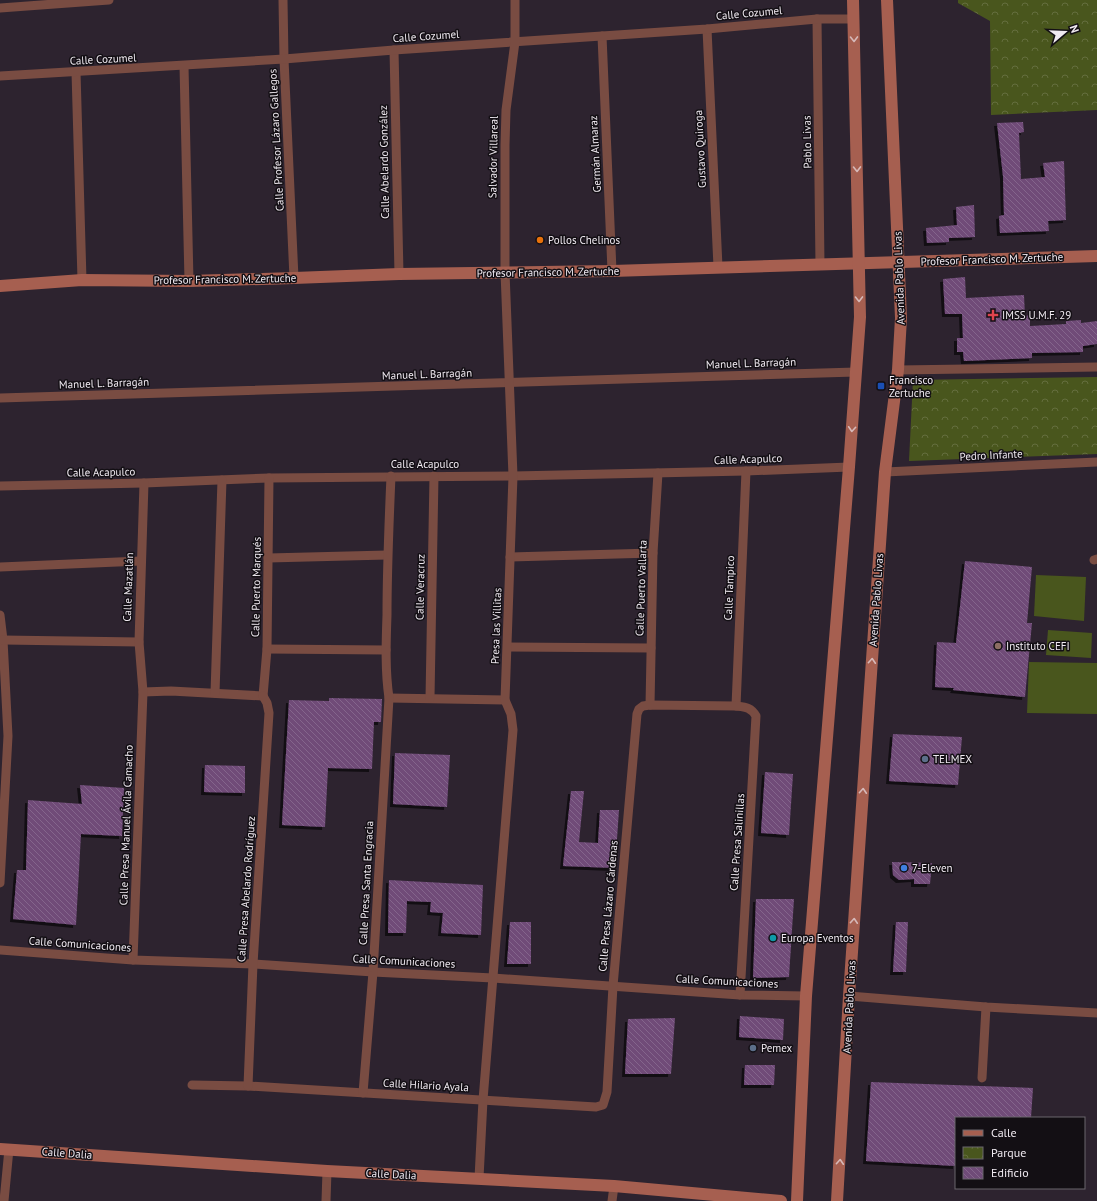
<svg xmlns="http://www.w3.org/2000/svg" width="1097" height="1201" font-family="'PT Sans',sans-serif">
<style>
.park{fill:url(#park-crowns)}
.pitch{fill:#49561d}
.building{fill:url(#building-back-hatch);filter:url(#shadow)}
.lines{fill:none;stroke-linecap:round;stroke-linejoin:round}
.street{stroke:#794c42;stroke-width:9}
.secondary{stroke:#a65f50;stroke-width:12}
.oneway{stroke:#d6b9b9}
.food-dot{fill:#e8710a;stroke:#130f14;stroke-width:1.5}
.health-dot{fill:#e0444e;stroke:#130f14;stroke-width:1.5}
.transit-dot{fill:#1a4fb4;stroke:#130f14;stroke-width:1.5}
.education-dot{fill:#8d6e63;stroke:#130f14;stroke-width:1.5}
.service-dot{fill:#5c6f8a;stroke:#130f14;stroke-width:1.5}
.shop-dot{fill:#3f7fe0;stroke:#130f14;stroke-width:1.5}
.culture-dot{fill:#0f9aa8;stroke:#130f14;stroke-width:1.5}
.labels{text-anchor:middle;stroke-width:3;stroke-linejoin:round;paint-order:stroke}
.street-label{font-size:11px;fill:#f0eaf1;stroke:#130f14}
.poi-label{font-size:11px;fill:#f0eaf1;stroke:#130f14;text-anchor:start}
</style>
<defs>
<pattern id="park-crowns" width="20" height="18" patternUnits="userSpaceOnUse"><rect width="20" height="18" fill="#49561d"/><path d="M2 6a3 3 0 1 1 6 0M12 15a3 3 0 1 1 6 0" fill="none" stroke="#646e3e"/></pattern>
<pattern id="building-back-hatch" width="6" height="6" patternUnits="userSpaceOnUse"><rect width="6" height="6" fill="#6f4b78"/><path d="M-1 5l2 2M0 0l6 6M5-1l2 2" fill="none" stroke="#84658c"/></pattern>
<filter id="shadow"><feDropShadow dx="-3" dy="3" stdDeviation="0" flood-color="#0009"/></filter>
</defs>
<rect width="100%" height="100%" fill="#2d232f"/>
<!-- park -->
<g class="park">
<path d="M958 0H1097V110L991 115 990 21 958 3Z"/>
<path d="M1097 377V454L909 461 913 380Z"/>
</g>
<!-- pitch -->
<g class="pitch">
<path d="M1036 575 1086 577 1084 621 1034 616Z"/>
<path d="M1048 630 1092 633 1091 658 1046 655Z"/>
<path d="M1029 662 1097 663V714L1027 713Z"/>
</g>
<!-- building -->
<g class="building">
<path d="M1023 122 1024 132 1019 133 1021 179 1045 177 1043 163 1064 161 1066 220 1048 221 1049 231 1000 233 999 216 1004 215 1003 176 997 123Z"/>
<path d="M974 205 975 237 949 238V242L927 243 926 228 957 225 956 207Z"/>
<path d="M965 277 966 298 1024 295 1025 316 1030 315V326L1066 324V321L1081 320V323L1097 321V344L1083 346V352L1032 353V358L964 361 963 352H957V338H963L962 314H945L943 279Z"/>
<path d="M965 561 1032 567 1027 623H1032L1025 697 953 690 954 688 935 687 937 642 956 643Z"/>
<path d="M329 698 382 699 381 722H374L372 769 328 768 325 827 282 825 289 700 329 701Z"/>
<path d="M893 734 962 737 958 785 889 781Z"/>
<path d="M395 753 450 755 447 807 393 804Z"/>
<path d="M205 765 245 766V793L204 792Z"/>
<path d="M765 772 793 774 789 835 761 833Z"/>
<path d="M80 785 124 788 122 836 81 834 76 925 13 919 17 870H26L28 800 82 804Z"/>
<path d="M571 791H584L579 842 598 843 600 810H619L615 868 563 866Z"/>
<path d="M892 862 932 863 930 884H914V879L899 880 893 875Z"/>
<path d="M389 880 483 885 481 935 441 933 443 913 430 912 431 902 407 901 406 933H388Z"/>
<path d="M756 899H794L789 977 753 978Z"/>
<path d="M510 922H531V964H507Z"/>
<path d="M896 922H908L906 972H893Z"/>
<path d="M740 1016 784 1019 783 1040 739 1037Z"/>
<path d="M675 1018 671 1074H625L628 1019Z"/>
<path d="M745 1065H775L774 1085H744Z"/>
<path d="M871 1082 1033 1088 1031 1118H956V1166L866 1161Z"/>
</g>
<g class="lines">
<!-- street -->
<g class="street">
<path d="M283 0 284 59 294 278"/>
<path d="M0 8 109 0"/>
<path d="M817 19 820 265"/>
<path d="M707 29 718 267"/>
<path d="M602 36 612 271"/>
<path d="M394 50 399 274"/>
<path d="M184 66 189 281"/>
<path d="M76 72 82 280"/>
<path d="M0 76 284 59 394 50 707 29 817 19H854"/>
<path d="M898 370 1097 367"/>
<path d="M0 398C285 390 570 380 856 372"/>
<path d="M885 472 1097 462"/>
<path d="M0 486 144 483 269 478 513 476 746 471 849 467"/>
<path d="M510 557 653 553"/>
<path d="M268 558 387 555"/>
<path d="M1094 560 1097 559"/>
<path d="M0 567 141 561"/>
<path d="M0 615 3 640 8 736 0 883"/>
<path d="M3 640 139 642"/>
<path d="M508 647 651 648"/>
<path d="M267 649 386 650"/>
<path d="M143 692 171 691 263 696"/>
<path d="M215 693 222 480"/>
<path d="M263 696 267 649 269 478"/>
<path d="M389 698 505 700"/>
<path d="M430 698 434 476"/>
<path d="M650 705 653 553 658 473"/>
<path d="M736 706 746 471"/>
<path d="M0 950 133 960 253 964 373 972 493 978 740 995 806 996"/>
<path d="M133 960 143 692 139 642 144 483"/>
<path d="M849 996 986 1007 1097 1013"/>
<path d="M982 1078 986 1007"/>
<path d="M192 1085 248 1086 596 1107 603 1105 607 1092 613 986 637 714 639 709 643 706 650 705 736 706C745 707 751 707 756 716L740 995"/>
<path d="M248 1086 253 964 269 713 267 703 263 696"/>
<path d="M363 1093 373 972 389 698C385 670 386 643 387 615 387 569 389 522 391 476"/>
<path d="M479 1178 483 1100 513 730 511 714 505 700 513 476 505 272V145L506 110 515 42V0"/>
<path d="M4 1201 9 1149"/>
<path d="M326 1201 327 1171"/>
<path d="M612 1201 614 1186"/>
</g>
<!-- secondary -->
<g class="secondary">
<path d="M0 286 82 280 189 281 294 278 399 274 612 271 1097 256"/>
<path d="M0 1149 327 1171 614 1186 781 1201"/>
<path d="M797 1201 806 996 849 467 860 317 853 0"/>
<path d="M837 1201 849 996 869 703 885 472 898 370 901 318 887 0"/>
</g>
</g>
<!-- one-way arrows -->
<defs><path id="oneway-chevron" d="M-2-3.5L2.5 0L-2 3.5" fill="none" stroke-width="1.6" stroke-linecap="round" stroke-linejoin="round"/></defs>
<g class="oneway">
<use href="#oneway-chevron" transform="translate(854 39) rotate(89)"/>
<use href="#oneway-chevron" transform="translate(857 169) rotate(89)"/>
<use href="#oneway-chevron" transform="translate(859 299) rotate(89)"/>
<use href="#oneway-chevron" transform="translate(852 429) rotate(94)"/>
<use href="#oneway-chevron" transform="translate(872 661) rotate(-86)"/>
<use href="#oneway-chevron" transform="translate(863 791) rotate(-86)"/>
<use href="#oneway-chevron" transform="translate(854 921) rotate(-86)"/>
<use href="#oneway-chevron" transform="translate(840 1162) rotate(-86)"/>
</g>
<!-- markers -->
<circle class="food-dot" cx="540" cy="240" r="4"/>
<path class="health-dot" d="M991 309h4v4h4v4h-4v4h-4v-4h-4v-4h4z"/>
<rect class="transit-dot" x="877" y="382" width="8" height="8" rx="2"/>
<circle class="education-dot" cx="998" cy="646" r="4"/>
<g class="service-dot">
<circle cx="925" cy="759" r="4"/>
<circle cx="753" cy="1048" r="4"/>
</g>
<circle class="shop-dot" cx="904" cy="868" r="4"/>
<circle class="culture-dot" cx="773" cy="938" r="4"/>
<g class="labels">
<!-- street labels -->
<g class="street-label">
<text transform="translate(749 13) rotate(-5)" y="4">Calle Cozumel</text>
<text transform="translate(426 36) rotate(-4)" y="4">Calle Cozumel</text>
<text transform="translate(103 59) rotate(-3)" y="4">Calle Cozumel</text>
<text transform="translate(276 140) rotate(-93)" y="4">Calle Profesor Lázaro Gallegos</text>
<text transform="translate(807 142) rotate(-91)" y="4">Pablo Livas</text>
<text transform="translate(700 149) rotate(-93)" y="4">Gustavo Quiroga</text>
<text transform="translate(595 154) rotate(-93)" y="4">Germán Almaraz</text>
<text transform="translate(493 157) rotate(-89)" y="4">Salvador Villareal</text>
<text transform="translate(384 162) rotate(-91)" y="4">Calle Abelardo González</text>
<text transform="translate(992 259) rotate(-2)" y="4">Profesor Francisco M. Zertuche</text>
<text transform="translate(548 272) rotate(-1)" y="4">Profesor Francisco M. Zertuche</text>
<text transform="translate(899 278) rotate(-92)" y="4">Avenida Pablo Livas</text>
<text transform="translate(225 279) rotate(-1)" y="4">Profesor Francisco M. Zertuche</text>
<text transform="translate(751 363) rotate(-2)" y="4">Manuel L. Barragán</text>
<text transform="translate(427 374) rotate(-2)" y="4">Manuel L. Barragán</text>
<text transform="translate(104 383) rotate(-2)" y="4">Manuel L. Barragán</text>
<text transform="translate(991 455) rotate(-3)" y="4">Pedro Infante</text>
<text transform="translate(748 459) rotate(-2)" y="4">Calle Acapulco</text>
<text x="425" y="468">Calle Acapulco</text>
<text transform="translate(101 472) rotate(-1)" y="4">Calle Acapulco</text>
<text transform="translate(128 587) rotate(-88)" y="4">Calle Mazatlán</text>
<text transform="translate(256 587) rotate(-89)" y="4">Calle Puerto Marqués</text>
<text transform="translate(420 587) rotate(-89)" y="4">Calle Veracruz</text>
<text transform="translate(641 588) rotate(-88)" y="4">Calle Puerto Vallarta</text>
<text transform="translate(729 588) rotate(-88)" y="4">Calle Tampico</text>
<text transform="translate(876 600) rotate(-86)" y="4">Avenida Pablo Livas</text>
<text transform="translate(496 626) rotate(-88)" y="4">Presa las Villitas</text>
<text transform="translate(126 825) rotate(-88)" y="4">Calle Presa Manuel Ávila Camacho</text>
<text transform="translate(737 842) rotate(-86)" y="4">Calle Presa Salinillas</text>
<text transform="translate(366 883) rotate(-87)" y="4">Calle Presa Santa Engracia</text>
<text transform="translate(246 889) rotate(-86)" y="4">Calle Presa Abelardo Rodríguez</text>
<text transform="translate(608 906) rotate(-85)" y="4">Calle Presa Lázaro Cárdenas</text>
<text transform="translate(80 944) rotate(4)" y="4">Calle Comunicaciones</text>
<text transform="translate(404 961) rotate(3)" y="4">Calle Comunicaciones</text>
<text transform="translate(727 981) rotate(3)" y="4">Calle Comunicaciones</text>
<text transform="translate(849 1007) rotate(-87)" y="4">Avenida Pablo Livas</text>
<text transform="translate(426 1085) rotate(3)" y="4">Calle Hilario Ayala</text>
<text transform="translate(67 1153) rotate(4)" y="4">Calle Dalia</text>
<text transform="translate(391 1174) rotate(3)" y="4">Calle Dalia</text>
</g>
<!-- poi labels -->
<g class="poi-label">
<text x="548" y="244">Pollos Chelinos</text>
<text x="1002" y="319">IMSS U.M.F. 29</text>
<text x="889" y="384">Francisco<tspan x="889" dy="13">Zertuche</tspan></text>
<text x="1006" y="650">Instituto CEFI</text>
<text x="933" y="763">TELMEX</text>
<text x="912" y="872">7-Eleven</text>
<text x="781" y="942">Europa Eventos</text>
<text x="761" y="1052">Pemex</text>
</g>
</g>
<!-- legend -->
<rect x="955" y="1117" width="130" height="72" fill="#130f14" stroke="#6b676c"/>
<rect x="963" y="1130" width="20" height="6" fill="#a65f50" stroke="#6b676c"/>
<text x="991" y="1137" font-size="12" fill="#f0eaf1">Calle</text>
<rect x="963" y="1147" width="20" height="12" fill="url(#park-crowns)" stroke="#6b676c"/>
<text x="991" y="1157" font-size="12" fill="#f0eaf1">Parque</text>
<rect x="963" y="1167" width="20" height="12" fill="url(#building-back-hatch)" stroke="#6b676c"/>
<text x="991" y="1177" font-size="12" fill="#f0eaf1">Edificio</text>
<!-- north arrow -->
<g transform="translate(1065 32) rotate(71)" stroke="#130f14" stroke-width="3" paint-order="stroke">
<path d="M0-3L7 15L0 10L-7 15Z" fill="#f0eaf1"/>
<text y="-6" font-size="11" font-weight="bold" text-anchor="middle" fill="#f0eaf1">N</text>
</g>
</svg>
